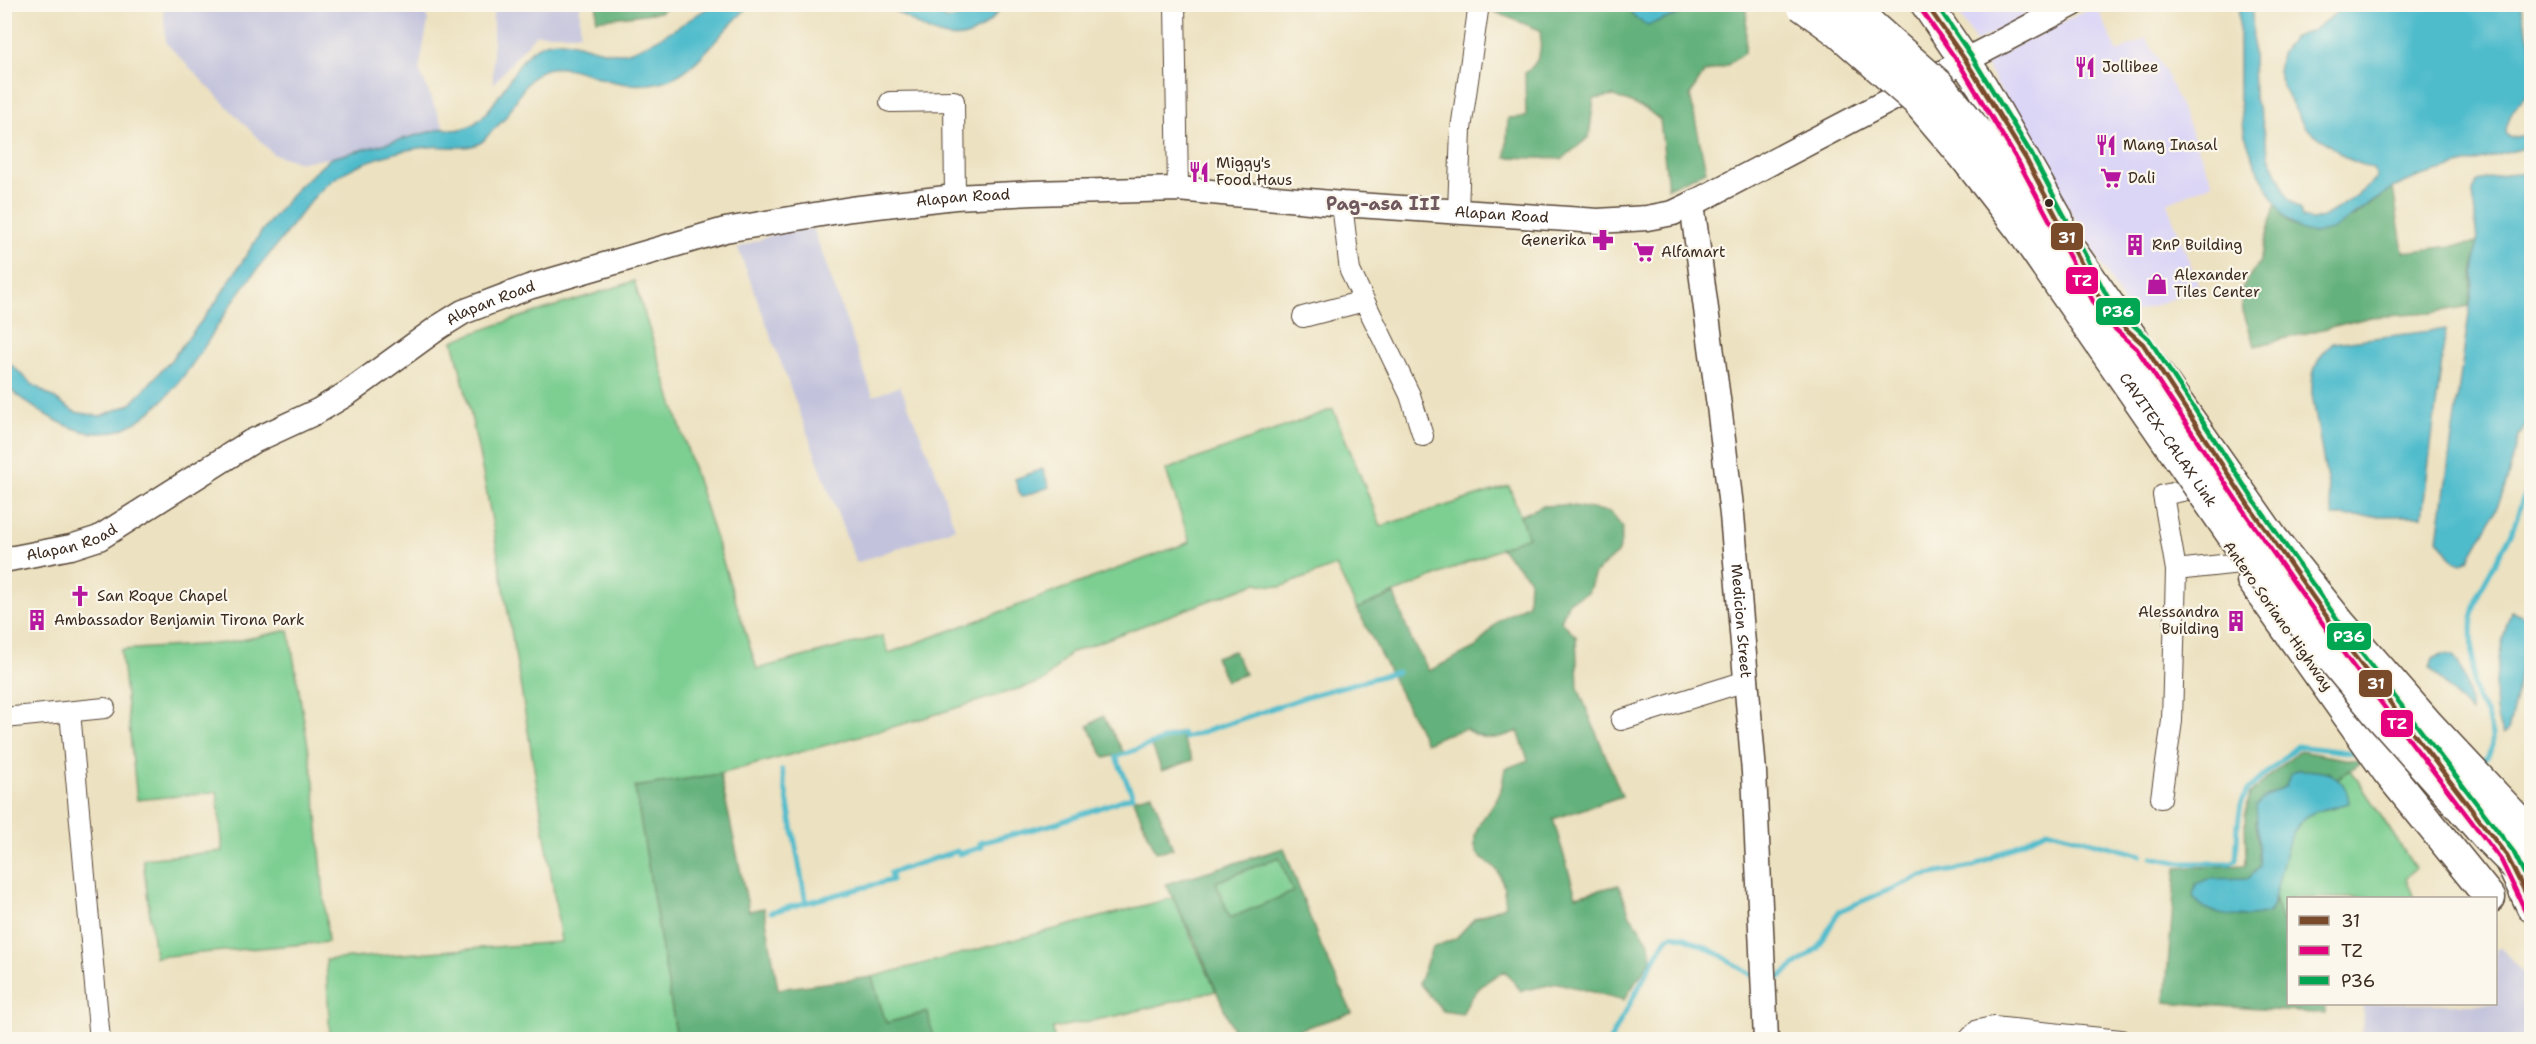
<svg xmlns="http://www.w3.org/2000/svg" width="2536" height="1044" viewBox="0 0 2536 1044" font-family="'Shantell Sans',sans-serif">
<rect width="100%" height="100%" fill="#fbf7ec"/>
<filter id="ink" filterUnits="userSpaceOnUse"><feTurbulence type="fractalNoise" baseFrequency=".0167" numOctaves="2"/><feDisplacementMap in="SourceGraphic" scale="12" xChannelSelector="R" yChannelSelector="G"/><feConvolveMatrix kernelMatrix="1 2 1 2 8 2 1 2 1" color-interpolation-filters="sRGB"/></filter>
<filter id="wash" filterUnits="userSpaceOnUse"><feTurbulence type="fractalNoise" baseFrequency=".008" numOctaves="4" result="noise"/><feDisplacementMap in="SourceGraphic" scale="24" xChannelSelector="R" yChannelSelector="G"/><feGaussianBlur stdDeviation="1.35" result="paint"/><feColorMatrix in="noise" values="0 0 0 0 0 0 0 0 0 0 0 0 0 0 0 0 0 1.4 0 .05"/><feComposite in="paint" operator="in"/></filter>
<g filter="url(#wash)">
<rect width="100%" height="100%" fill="#ece1c0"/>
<path fill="#dcd6f6" d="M 1953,5 L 2053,5 L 1976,42 Z
M 2096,5 L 2118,52 L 2146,38 L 2166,73 L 2213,183 L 2167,203 L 2200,289 L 2130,314 L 1984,62 Z"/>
<path fill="#c2c2dc" d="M 163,5 L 424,5 L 428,21 L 419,70 L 444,128 L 331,158 L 299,162 L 273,154 L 166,43 Z
M 493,5 L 580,5 L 580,34 L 536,34 L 493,84 Z
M 813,228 L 873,396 L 900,386 L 934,467 L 955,528 L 856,563 L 738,248 L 777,233 Z
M 2501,948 L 2531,982 L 2531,1039 L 2362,1039 L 2363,1004 L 2496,1004 L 2496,949 Z"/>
<path fill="#7bce91" stroke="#5b7c58" stroke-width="1.5" d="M 634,281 L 757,669 L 882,636 L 889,653 L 1190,542 L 1166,470 L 1333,409 L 1381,526 L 1509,486 L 1528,537 L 1357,609 L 1336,566 L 1280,587 L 1256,583 L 1070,653 L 1044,681 L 914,721 L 720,774 L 635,787 L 677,1039 L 330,1039 L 326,960 L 561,942 C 546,833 527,726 509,618 C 493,525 477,432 453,341 C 512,317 574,302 634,281 Z
M 289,630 L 314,782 L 328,942 L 155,957 L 143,859 L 223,851 L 217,792 L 137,800 L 121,650 L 227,643 Z
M 2351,770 L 2415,868 L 2406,878 L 2414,898 L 2288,898 L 2288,935 C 2283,924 2277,912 2275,900 C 2273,879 2290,825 2309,815 C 2317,810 2327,809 2336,807 L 2343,784 L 2336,779 Z
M 1279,857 L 1293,892 L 1230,918 L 1216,882 Z
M 1173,898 L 1216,991 L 1116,1016 L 1053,1028 L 1054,1039 L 933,1040 L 927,1012 L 886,1023 L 872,977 Z"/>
<path fill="#64b17b" stroke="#506e4c" stroke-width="1.5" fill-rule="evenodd" d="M 1491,4 L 1627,5 L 1635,18 L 1647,25 L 1680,14 L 1697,5 L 1747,5 L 1745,52 L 1726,66 L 1704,73 L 1690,95 L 1706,171 L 1668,188 L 1660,120 L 1646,109 L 1614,96 L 1594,99 L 1589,137 L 1562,159 L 1506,157 L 1508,118 L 1526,117 L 1525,73 C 1541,62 1542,48 1540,30 L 1490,10 Z
M 597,5 L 597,4 L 670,5 L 660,12 L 596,20 Z
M 2393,188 L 2403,252 L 2477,243 L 2469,306 L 2431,313 L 2371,317 L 2255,346 L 2243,311 L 2241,290 L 2259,263 L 2276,202 L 2282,214 L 2291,224 L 2353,217 Z
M 1567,505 L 1610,512 L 1623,528 L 1619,552 L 1595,573 L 1588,593 L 1569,601 L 1561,621 L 1576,636 L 1578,688 L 1622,796 L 1553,819 L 1576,896 L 1619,885 L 1630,915 L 1648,940 L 1652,958 L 1624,1000 L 1558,983 L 1521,991 L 1505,971 C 1482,982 1474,991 1462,1014 L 1443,1011 L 1419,983 L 1432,948 L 1456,938 L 1474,919 L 1506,905 C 1504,892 1504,879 1496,869 C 1490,861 1479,861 1476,850 C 1469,825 1493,811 1500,792 C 1503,785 1503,776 1505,769 L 1528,760 L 1518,731 C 1495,740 1487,742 1465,729 L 1444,735 L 1426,743 L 1357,609 L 1394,594 L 1411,639 L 1429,671 L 1476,647 L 1499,620 L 1528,604 L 1529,578 L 1500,548 L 1528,537 L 1520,516 L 1542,506 Z
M 1234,651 L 1245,674 L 1226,681 L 1215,657 Z
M 1103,716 L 1124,753 L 1105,758 L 1088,726 Z
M 1179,732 L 1193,760 L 1162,771 L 1151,743 Z
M 2298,751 L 2363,762 L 2336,779 L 2328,772 L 2286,786 L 2263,798 L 2256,820 L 2260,867 L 2249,878 L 2230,880 L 2193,896 C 2207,919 2244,912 2269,913 L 2275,901 L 2282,922 L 2288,935 L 2288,1004 L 2326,1004 L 2325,1014 L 2165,1002 L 2176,868 L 2246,865 L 2245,816 L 2250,794 Z
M 720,774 L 749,911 L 764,908 L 778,989 L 872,977 L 886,1023 L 928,1012 L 933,1039 L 677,1039 L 635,787 Z
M 1152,794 L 1173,849 L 1156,852 L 1133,799 Z
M 1284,848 L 1318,939 L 1352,1013 L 1268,1039 L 1237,1039 L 1196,943 L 1166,884 ZM 1279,857 L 1293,892 L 1230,918 L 1216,882 Z"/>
<path fill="#50bccc" stroke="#467375" stroke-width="1.5" d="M 713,4 L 751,5 C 703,45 690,97 615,82 C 595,78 572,65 550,68 C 526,72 517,103 504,119 C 500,124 494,129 490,133 C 487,136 483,142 480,143 C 465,151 443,145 428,147 C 401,149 359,162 337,177 C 314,192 296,220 280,241 C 263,262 245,284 230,306 C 203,348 158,431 102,433 C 71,435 27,405 5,385 L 5,359 L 32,384 L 75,412 L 100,416 L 131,404 L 171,360 L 214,305 L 262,231 L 299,186 L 331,158 L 444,128 C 491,142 507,64 537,47 C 565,30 591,54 620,53 C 641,53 694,17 713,4 Z
M 887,5 L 925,5 L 946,19 L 958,18 L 971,5 L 1003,5 C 965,61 930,34 887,5 Z
M 1627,5 L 1640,5 L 1654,11 L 1666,5 L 1697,5 L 1680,14 L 1647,25 L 1635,18 Z
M 2239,5 L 2252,5 L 2254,96 L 2262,119 L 2269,156 L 2289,199 L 2300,210 L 2302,218 C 2306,218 2309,220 2312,220 C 2326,219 2368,189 2377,177 L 2373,169 L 2346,158 L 2304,126 L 2283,87 L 2278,71 L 2281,54 L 2292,38 L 2313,30 L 2347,5 L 2520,5 L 2531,43 L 2531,88 C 2520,104 2507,112 2506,133 L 2511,138 L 2531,134 L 2531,146 L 2418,177 L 2393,188 L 2332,230 L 2314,234 L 2301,231 L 2282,214 L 2256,167 L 2245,135 L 2239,99 Z
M 2531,172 L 2531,417 L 2519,436 L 2504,491 L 2492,518 L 2469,559 L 2461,564 L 2454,561 L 2438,539 L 2474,277 L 2477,243 L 2473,191 L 2478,181 L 2506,174 Z
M 2446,329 L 2422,516 L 2333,516 L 2312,394 C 2311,372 2316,358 2333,343 Z
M 1043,469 L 1049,487 L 1021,497 L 1015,479 Z
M 2531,602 L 2531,634 L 2522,655 L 2516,697 L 2508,731 L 2503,734 C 2486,706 2501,641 2511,611 L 2525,616 Z
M 2442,654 L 2453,655 C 2465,670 2469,693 2471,713 L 2430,668 L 2433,659 Z
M 2297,770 C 2323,770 2346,772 2349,803 C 2336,807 2320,808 2309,815 C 2281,831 2282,888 2269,913 C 2245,919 2207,919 2193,896 L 2196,884 L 2208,879 L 2249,878 L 2260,867 L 2256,806 L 2263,798 L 2286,786 L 2290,775 Z"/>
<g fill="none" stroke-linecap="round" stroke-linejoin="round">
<path stroke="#50bccc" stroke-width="5" d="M 2479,764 L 2488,756 L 2492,747 L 2492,735 L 2487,715 L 2478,701 L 2473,683 L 2472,619 L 2479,592 L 2512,532 L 2532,471
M 782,770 L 806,903
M 2152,857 L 2181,863 L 2230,863 L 2236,860 L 2238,824 L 2241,804 L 2248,790 L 2297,746 L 2363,754
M 771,912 L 892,880 L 890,873 L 957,851 L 959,854 L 982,847 L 980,843 L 1054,824 L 1133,796 L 1116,757 L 1182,733 L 1185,738 L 1315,694 L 1397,672
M 1777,979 L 1818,948 L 1839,911 L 1922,876 L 1972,867 L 2047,830 L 2141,855
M 1610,1040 L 1651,965 L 1667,938 L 1673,935 L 1686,938 L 1719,954 L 1753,976"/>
</g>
</g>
<g filter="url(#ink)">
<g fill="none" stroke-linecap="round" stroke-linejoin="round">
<defs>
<path id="minor" d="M 1175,4 L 1178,189
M 890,102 L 954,101 L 955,197
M 1342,204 L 1350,271 L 1410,395 L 1423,436
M 1458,211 L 1461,129 L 1479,4
M 1303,317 L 1364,301
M 2176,570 L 2240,563
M 70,712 L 100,1040
M 4,718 L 105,708
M 1621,720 L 1746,681
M 2161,798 L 2172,721 L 2176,570 L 2163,495 L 2192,489
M 1968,1040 L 1978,1030 L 1993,1027 L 2121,1040"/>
<g id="tertiary">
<path id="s1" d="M 1692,204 L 1719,406 L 1732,515 L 1754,772 L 1766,1040"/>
<path id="s2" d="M 4,560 L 71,547 L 99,538 L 251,442 L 318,411 L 348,393 L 439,327 L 463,312 L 529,287 L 725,230 L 851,209 L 955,197 L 1033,193 L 1178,189 L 1342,204 L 1598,221 L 1647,218 L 1673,213 L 1692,204 L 2073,4"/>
</g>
<path id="primary" d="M 1926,4 L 1982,86 L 2058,219
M 2252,580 L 2387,771 L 2490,898
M 2508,857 L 2532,907"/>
</defs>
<use href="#minor" stroke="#564536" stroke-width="22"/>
<use href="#tertiary" stroke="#564536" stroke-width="27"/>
<use href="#primary" stroke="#564536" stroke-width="33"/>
<use href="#minor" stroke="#fff" stroke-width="20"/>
<use href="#tertiary" stroke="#fff" stroke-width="24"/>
<use href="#primary" stroke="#fff" stroke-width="30"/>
<defs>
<g id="motorway-bridge">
<path id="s3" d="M 1802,4 L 1838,30 L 1918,100 L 1964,154 L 2023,230 L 2249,557 L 2378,712 L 2488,836 L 2532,880"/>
<path d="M 1845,4 L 1938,86 L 2046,217 L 2272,540 L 2339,624 L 2428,726 L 2532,837"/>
</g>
</defs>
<use href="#motorway-bridge" stroke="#564536" stroke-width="36" stroke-linecap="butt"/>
<use href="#motorway-bridge" stroke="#fff" stroke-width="33"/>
<defs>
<path id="bus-1" d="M 1926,4 L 1966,61 L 2026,159 L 2107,312 L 2143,344 L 2249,506 L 2353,654 L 2507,856 L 2532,906"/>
<path id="bus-2" d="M 1920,8 L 1960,65 L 2019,163 L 2101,316 L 2137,349 L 2243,510 L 2347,658 L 2501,860 L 2525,910"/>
<path id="bus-3" d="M 1936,4 L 1972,57 L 2032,155 L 2113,307 L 2149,339 L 2255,502 L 2359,650 L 2513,851 L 2532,889"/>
</defs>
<use href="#bus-1" stroke="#fbf7ec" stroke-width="9"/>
<use href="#bus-2" stroke="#fbf7ec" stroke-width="9"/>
<use href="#bus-3" stroke="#fbf7ec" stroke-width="9"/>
<use href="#bus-1" stroke="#7a4b2a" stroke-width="4.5"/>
<use href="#bus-2" stroke="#e5007d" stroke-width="4.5"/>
<use href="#bus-3" stroke="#00a651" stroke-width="4.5"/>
</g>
</g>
<defs>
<symbol id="restaurant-bare" viewBox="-9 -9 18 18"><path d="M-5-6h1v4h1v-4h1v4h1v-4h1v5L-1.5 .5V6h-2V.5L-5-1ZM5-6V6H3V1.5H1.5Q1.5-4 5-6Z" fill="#b5179e" stroke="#fbf7ec" stroke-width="2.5" paint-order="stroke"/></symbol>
<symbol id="supermarket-bare" viewBox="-9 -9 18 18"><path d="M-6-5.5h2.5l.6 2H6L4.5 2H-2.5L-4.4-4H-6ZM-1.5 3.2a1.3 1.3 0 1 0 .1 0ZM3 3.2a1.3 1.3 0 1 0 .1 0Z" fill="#b5179e" stroke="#fbf7ec" stroke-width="2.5" paint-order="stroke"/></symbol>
<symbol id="pharmacy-bare" viewBox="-9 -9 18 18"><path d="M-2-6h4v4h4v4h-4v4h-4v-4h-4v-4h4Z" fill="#b5179e" stroke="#fbf7ec" stroke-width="2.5" paint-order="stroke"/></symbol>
<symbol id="building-bare" viewBox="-9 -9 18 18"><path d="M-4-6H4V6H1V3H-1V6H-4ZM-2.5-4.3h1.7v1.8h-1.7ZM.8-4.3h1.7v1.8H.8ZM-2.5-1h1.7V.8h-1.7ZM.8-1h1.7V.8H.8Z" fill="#b5179e" stroke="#fbf7ec" stroke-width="2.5" paint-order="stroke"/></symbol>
<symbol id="shop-bare" viewBox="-9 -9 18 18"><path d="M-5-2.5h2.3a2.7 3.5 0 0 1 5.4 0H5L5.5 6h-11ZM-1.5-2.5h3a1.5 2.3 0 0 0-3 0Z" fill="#b5179e" stroke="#fbf7ec" stroke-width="2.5" paint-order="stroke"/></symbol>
<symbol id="church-bare" viewBox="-9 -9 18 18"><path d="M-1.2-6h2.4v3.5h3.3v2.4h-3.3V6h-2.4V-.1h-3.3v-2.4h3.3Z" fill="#b5179e" stroke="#fbf7ec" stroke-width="2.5" paint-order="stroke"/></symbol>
</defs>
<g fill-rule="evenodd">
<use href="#restaurant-bare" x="2070" y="52" width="30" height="30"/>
<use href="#restaurant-bare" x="2091" y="130" width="30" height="30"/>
<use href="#restaurant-bare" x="1184" y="157" width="30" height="30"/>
<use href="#supermarket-bare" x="2096" y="163" width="30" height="30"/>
<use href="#pharmacy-bare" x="1588" y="225" width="30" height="30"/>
<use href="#building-bare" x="2120" y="230" width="30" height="30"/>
<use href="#supermarket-bare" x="1629" y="237" width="30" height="30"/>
<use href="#shop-bare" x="2142" y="269" width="30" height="30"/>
<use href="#church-bare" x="65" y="581" width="30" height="30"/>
<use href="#building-bare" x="22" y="605" width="30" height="30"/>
<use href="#building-bare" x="2221" y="606" width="30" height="30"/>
</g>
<circle fill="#3b2a1e" stroke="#fbf7ec" stroke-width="2" cx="2049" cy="203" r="5"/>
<g text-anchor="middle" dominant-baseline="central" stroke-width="4.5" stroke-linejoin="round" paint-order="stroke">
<g font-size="15" fill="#3b2a1e" stroke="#fbf7ec" text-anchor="start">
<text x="2102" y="67">Jollibee</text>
<text x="2123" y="145">Mang Inasal</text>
<text x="1216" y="163">Miggy's<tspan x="1216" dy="17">Food Haus</tspan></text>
<text x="2128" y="178">Dali</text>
<text x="1586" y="240" text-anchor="end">Generika</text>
<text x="2152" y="245">RnP Building</text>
<text x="1661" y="252">Alfamart</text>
<text x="2174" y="275">Alexander<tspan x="2174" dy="17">Tiles Center</tspan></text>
<text x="97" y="596">San Roque Chapel</text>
<text x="2219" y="612" text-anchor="end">Alessandra<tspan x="2219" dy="17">Building</tspan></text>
<text x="54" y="620">Ambassador Benjamin Tirona Park</text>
</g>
<g font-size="15" fill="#3b2a1e" stroke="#fbf7ec">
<text stroke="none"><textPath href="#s2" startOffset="1042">Alapan Road</textPath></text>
<text stroke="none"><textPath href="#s2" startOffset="1582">Alapan Road</textPath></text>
<text stroke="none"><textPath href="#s2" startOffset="556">Alapan Road</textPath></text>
<text stroke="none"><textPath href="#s3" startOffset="573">CAVITEX–CALAX Link</textPath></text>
<text stroke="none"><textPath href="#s2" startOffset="70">Alapan Road</textPath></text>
<text transform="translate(2278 616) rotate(55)">Antero Soriano Highway</text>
<text stroke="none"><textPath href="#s1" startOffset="420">Medicion Street</textPath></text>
</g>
<g font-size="18" font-weight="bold" fill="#70595e" stroke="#fbf7ec">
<text x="1383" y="204">Pag-asa III</text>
</g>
</g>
<g stroke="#fbf7ec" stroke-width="2">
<rect x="2050" y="222" width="34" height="29" rx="6" fill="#7a4b2a"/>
<rect x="2065" y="266" width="34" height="29" rx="6" fill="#e5007d"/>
<rect x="2095" y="297" width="46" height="29" rx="6" fill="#00a651"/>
<rect x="2326" y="622" width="46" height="29" rx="6" fill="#00a651"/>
<rect x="2358" y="669" width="35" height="29" rx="6" fill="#7a4b2a"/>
<rect x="2380" y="709" width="34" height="29" rx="6" fill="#e5007d"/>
</g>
<g font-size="16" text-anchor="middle" font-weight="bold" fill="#fff">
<text x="2067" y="243">31</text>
<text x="2082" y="286">TZ</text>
<text x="2118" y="317">P36</text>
<text x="2349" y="642">P36</text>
<text x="2376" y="689">31</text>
<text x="2397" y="729">TZ</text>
</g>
<rect width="2536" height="1044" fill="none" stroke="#fbf7ec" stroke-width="24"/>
<rect x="2287" y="897" width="210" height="108" fill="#fbf7ec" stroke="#aea59a" stroke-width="1.5"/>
<rect x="2299" y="916" width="30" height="9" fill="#7a4b2a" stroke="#aea59a" stroke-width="1.5"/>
<text x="2341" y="927" font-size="18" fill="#3b2a1e">31</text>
<rect x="2299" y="946" width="30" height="9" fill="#e5007d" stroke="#aea59a" stroke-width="1.5"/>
<text x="2341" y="957" font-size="18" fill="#3b2a1e">TZ</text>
<rect x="2299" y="976" width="30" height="9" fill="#00a651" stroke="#aea59a" stroke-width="1.5"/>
<text x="2341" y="987" font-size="18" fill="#3b2a1e">P36</text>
</svg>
